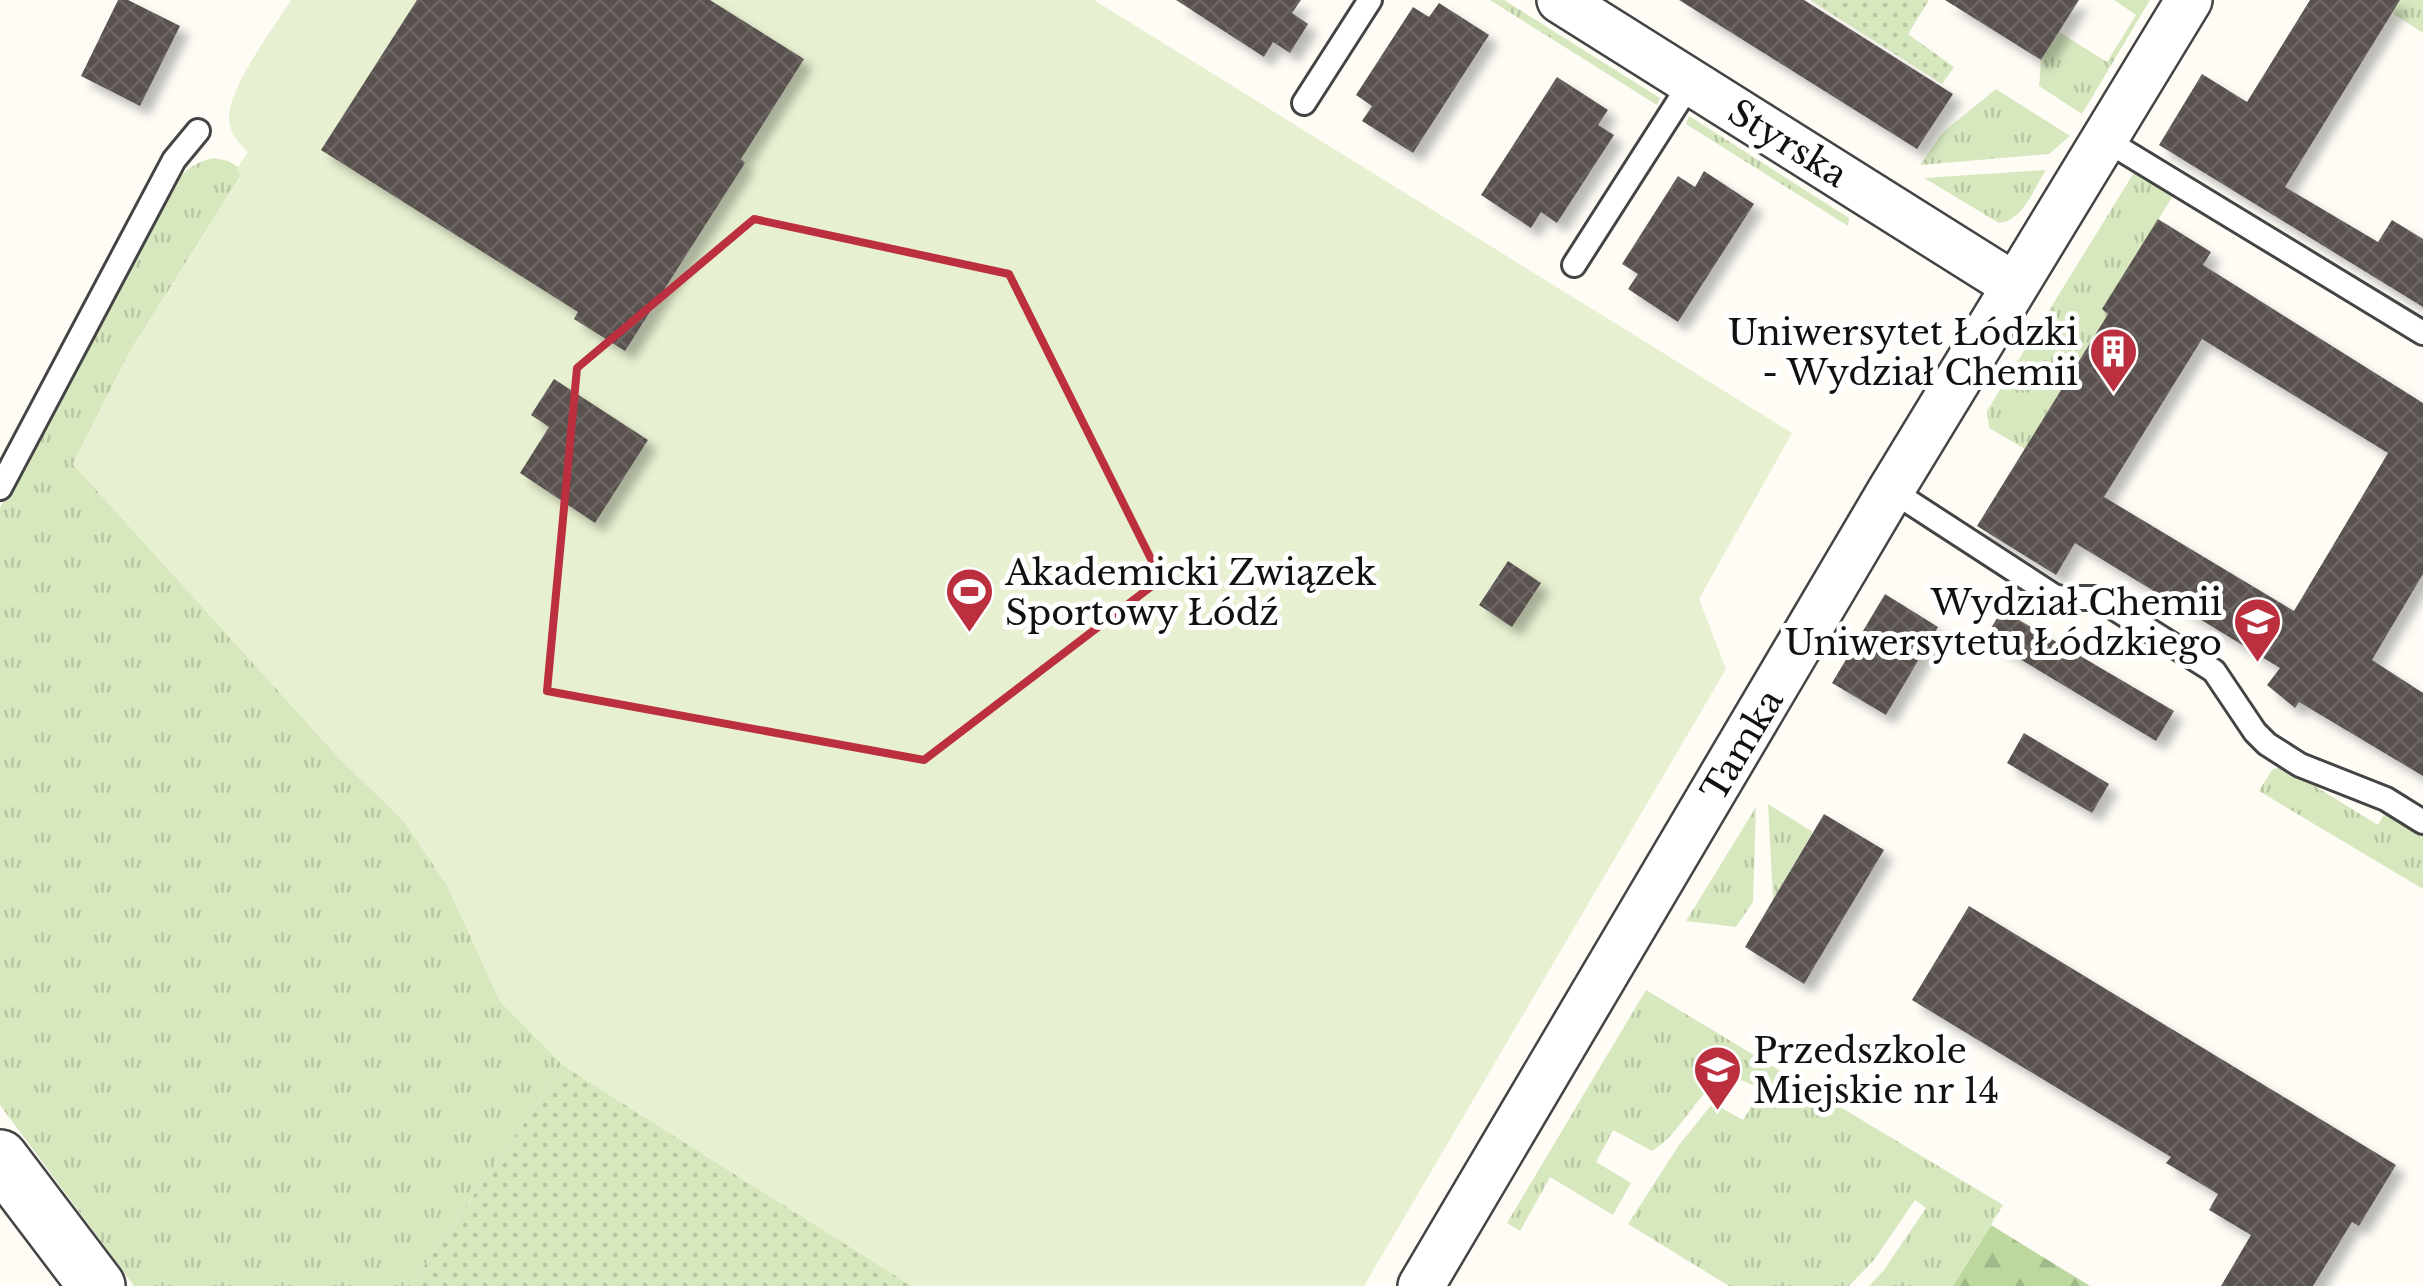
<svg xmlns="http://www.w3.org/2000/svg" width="2423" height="1286" viewBox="0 0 2423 1286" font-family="'Libre Baskerville',serif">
<defs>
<pattern id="grass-tufts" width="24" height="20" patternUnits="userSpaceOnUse" patternTransform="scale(2.5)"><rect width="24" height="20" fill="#d7e8bf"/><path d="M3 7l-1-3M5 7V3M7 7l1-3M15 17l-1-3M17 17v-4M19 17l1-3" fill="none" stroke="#b8c6a3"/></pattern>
<pattern id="forest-firs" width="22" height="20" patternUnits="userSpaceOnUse" patternTransform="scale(2.5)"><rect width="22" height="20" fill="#bdd89f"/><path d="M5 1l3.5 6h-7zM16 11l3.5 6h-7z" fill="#a1b888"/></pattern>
<pattern id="garden-dots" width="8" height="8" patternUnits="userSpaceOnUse" patternTransform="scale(2.5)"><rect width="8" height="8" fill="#d7e8bf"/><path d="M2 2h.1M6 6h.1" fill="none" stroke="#b8c6a3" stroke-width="1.8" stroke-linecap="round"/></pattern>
<pattern id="building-cross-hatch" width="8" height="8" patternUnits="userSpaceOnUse" patternTransform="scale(2.5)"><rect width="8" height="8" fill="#59514e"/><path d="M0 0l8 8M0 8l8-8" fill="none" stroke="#6c6663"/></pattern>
<filter id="shadow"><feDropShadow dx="9" dy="9" stdDeviation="5" flood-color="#0004"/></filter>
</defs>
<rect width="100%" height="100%" fill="#fefcf5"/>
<path fill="url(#grass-tufts)" d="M 1490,0 L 1504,0 L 1660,98 L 1657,105 Z
M 2114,0 L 2150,0 L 2082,114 L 2039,86 L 2041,60 L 2059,32 L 2107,62 L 2136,15 Z
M 2399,0 L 2423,0 L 2423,33 L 2392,13 Z
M 1996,89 L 2070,136 L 2049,154 L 1920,165 L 1942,133 Z
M 1689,116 L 1849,218 L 1848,226 L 1686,124 Z
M 214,158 L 228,161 L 238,167 L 237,170 L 242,174 L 130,351 L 73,464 L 340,759 L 404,821 L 447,885 L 500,1001 L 564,1066 L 410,1286 L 134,1286 L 0,1105 L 0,508 L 167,192 C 181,173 192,163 214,158 Z
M 2046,170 C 2034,188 2023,221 1999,223 L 1924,178 Z
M 2135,171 L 2174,194 L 2103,309 L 2108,314 L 2025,449 L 1989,428 L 1987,411 Z
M 2282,766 L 2378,825 L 2384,814 L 2423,836 L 2423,889 L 2259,791 L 2272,770 Z
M 1768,804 L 1813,832 L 1773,900 Z
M 1756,807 L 1753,902 L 1736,927 L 1686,921 Z
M 1646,990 L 2003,1205 L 1953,1286 L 1869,1286 L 1884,1270 L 1926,1208 L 1915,1200 L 1874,1260 L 1849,1286 L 1729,1286 L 1628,1224 L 1679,1145 L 1713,1103 L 1743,1120 L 1761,1090 C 1714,1058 1698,1107 1671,1135 C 1666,1141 1659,1146 1652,1151 L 1613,1130 L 1596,1162 L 1631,1183 L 1613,1215 L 1550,1177 L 1520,1231 L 1507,1223 Z"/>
<path fill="url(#forest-firs)" d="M 1991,1225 L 2090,1286 L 1953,1286 Z"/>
<path fill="url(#garden-dots)" d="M 1810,0 L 1929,0 L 1908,34 L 1954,67 L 1942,84 Z
M 564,1066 L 912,1286 L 410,1286 Z"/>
<path fill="#e7f0d1" d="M 291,0 L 1094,0 L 1792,433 L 1699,599 L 1726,669 L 1364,1286 L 912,1286 L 564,1066 L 500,1001 L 447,885 L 404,821 L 340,759 L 73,464 L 130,351 L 242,175 L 236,170 L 248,152 C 238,143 229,132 229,118 C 229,86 273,29 291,0 Z"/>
<path fill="url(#building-cross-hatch)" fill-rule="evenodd" filter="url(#shadow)" d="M 118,0 L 128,0 L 180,26 L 140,106 L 81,76 Z
M 417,0 L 710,0 L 804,59 L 741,159 L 745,163 L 625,351 L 574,319 L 578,312 L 321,150 Z
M 1176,0 L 1301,0 L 1292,13 L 1308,24 L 1290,53 L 1273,42 L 1264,57 Z
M 1679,0 L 1804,0 L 1953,94 L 1917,149 Z
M 1945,0 L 2079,0 L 2041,60 Z
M 2310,0 L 2400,0 L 2285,187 L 2378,242 L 2392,220 L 2423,239 L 2423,307 L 2159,145 L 2202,74 L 2247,102 Z
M 1439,3 L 1489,35 L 1413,153 L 1362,121 L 1372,106 L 1356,95 L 1413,7 L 1429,17 Z
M 1557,77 L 1608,110 L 1598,125 L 1614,135 L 1557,223 L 1541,212 L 1531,228 L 1481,195 Z
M 1704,171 L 1754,204 L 1678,322 L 1628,289 L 1638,274 L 1622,264 L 1678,176 L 1695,187 Z
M 2158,219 L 2211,252 L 2203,265 L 2423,403 L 2423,574 L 2372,660 L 2423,693 L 2423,776 L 2299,702 L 2295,708 L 2267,685 L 2280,668 L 2075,543 L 2056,575 L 1977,526 L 2108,314 L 2102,309 ZM 2202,339 L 2388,453 L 2294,611 L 2104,497 Z
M 554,379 L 648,440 L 595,523 L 520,473 L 549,427 L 531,415 Z
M 1508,561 L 1541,583 L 1512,627 L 1479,605 Z
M 1885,594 L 1938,627 L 1886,715 L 1832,683 Z
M 2002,610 L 2174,711 L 2156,741 L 1985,638 Z
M 2024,733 L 2109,784 L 2092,813 L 2007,763 Z
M 1824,814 L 1884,850 L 1804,984 L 1745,947 Z
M 1969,906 L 2396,1165 L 2359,1226 L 2352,1222 L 2313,1286 L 2221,1286 L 2251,1235 L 2209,1210 L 2218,1194 L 2166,1163 L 2171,1157 L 1912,1000 Z"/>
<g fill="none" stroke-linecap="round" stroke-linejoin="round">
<defs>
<path id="service" d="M 1304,103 L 1370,0
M 2104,139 L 2423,333
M 1574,265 L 1691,82
M 0,488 L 174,160 L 198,131
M 1891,490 L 2054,596 L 2062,598 L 2098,598 L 2214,671 L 2255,732 L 2267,744 L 2300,765 L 2386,799 L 2423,822"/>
<path id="minor" d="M 1560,0 L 2015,286
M 1421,1286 L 1891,490 L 2189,0"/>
<path id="tertiary" d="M 0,1158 L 97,1286"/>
</defs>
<use href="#service" stroke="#444" stroke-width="28"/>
<use href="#minor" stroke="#444" stroke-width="50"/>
<use href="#tertiary" stroke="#444" stroke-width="60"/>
<use href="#service" stroke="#fff" stroke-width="22"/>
<use href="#minor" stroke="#fff" stroke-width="45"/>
<use href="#tertiary" stroke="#fff" stroke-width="55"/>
</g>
<path fill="none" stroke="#bb2f3f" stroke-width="8" stroke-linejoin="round" d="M 754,219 L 1009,274 L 1161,579 L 924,760 L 547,691 L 577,368 Z"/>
<defs>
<symbol id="building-pin" viewBox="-11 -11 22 30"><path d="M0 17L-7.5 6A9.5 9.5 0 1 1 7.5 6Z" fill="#bb2f3f" stroke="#fff"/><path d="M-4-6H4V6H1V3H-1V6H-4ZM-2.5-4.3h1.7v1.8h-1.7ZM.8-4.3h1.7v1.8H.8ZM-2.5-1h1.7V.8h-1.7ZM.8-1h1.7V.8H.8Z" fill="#fff"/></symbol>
<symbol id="stadium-pin" viewBox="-11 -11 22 30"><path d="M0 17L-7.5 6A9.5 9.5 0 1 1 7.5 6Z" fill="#bb2f3f" stroke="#fff"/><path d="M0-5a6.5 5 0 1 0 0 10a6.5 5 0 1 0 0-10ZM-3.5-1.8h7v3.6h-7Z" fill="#fff"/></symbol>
<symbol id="university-pin" viewBox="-11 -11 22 30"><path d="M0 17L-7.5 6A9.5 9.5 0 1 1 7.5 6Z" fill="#bb2f3f" stroke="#fff"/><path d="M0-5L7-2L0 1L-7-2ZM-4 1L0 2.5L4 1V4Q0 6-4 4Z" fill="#fff"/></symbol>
<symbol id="school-pin" viewBox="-11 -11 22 30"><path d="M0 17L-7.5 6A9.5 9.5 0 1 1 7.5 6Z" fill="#bb2f3f" stroke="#fff"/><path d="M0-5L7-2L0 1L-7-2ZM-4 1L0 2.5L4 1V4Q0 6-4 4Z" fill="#fff"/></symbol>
</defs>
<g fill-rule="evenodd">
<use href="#building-pin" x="2086" y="324" width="55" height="75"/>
<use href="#stadium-pin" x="942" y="564" width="55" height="75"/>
<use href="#university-pin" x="2230" y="594" width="55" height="75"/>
<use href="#school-pin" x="1690" y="1042" width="55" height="75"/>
</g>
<g text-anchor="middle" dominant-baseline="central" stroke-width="10" stroke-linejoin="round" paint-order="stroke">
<g font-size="35" fill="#111" stroke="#fff">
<text transform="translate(1788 143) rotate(32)">Styrska</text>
<text transform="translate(1742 745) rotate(-59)">Tamka</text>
</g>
<g font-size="35" fill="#111" stroke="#fff" text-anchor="end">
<text x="2078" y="332">Uniwersytet Łódzki<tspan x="2078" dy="40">- Wydział Chemii</tspan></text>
<text x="1005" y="572" text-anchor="start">Akademicki Związek<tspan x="1005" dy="40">Sportowy Łódź</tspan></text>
<text x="2222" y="602">Wydział Chemii<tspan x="2222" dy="40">Uniwersytetu Łódzkiego</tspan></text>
<text x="1753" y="1050" text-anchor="start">Przedszkole<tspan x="1753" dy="40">Miejskie nr 14</tspan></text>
</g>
</g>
</svg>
